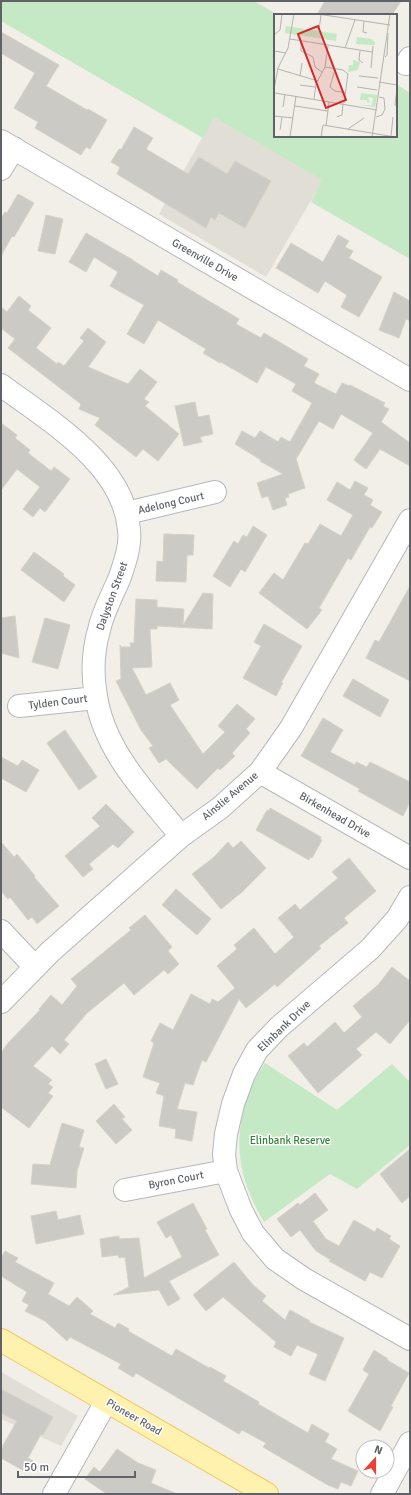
<svg xmlns="http://www.w3.org/2000/svg" width="411" height="1495" viewBox="0 0 411 1495" font-family="Signika,sans-serif">
<rect width="100%" height="100%" fill="#f1efe8"/>
<path fill="#e1ded6" d="M 214,117 L 323,180 L 266,277 L 159,214 Z
M 1,1372 L 78,1416 L 61,1446 L 1,1419 Z"/>
<path fill="#c5e8c5" d="M 1,1 L 254,1 L 278,15 L 275,15 L 275,136 L 396,136 L 396,84 L 410,93 L 410,259 L 311,202 L 322,180 L 214,117 L 203,138 L 1,21 Z
M 265,1063 L 337,1110 L 392,1064 L 410,1082 L 410,1145 L 357,1189 L 330,1174 L 264,1222 C 242,1185 233,1150 244,1107 C 249,1091 255,1077 265,1063 Z"/>
<path fill="#cccac5" stroke="#d6d1c6" d="M 325,1 L 401,1 L 392,15 L 317,15 Z
M 1,32 L 59,65 L 46,86 L 87,110 L 88,109 L 107,120 L 90,149 L 86,147 L 81,155 L 35,128 L 38,122 L 14,108 L 35,73 L 1,53 Z
M 134,127 L 153,138 L 146,149 L 188,174 L 199,157 L 227,174 L 235,161 L 271,181 L 245,228 L 219,213 L 215,220 L 211,217 L 206,228 L 117,174 L 120,167 L 111,162 L 119,149 L 121,150 Z
M 18,194 L 34,203 L 14,237 L 12,236 L 1,256 L 1,218 L 5,212 L 7,213 Z
M 46,215 L 63,219 L 55,254 L 38,251 Z
M 86,233 L 133,260 L 132,260 L 158,276 L 161,270 L 178,280 L 177,282 L 239,319 L 236,324 L 261,338 L 264,333 L 308,359 L 304,366 L 319,374 L 314,383 L 336,394 L 342,383 L 349,386 L 350,385 L 385,403 L 383,406 L 389,409 L 381,422 L 410,443 L 410,466 L 380,449 L 366,469 L 354,460 L 373,433 L 341,414 L 333,429 L 319,421 L 296,459 L 305,488 L 288,494 L 289,497 L 285,498 L 287,505 L 273,510 L 268,496 L 262,498 L 257,483 L 283,474 L 260,461 L 261,460 L 235,444 L 242,431 L 255,438 L 260,431 L 278,442 L 281,437 L 290,442 L 312,403 L 292,391 L 296,384 L 266,367 L 257,383 L 221,362 L 220,363 L 203,353 L 206,349 L 158,320 L 144,344 L 127,334 L 144,305 L 110,286 L 118,272 L 94,257 L 86,272 L 69,262 Z
M 338,235 L 349,241 L 345,247 L 353,251 L 349,258 L 382,277 L 359,317 L 341,307 L 347,295 L 325,281 L 318,293 L 276,268 L 291,243 L 323,262 Z
M 394,292 L 410,301 L 410,321 L 406,319 L 399,338 L 379,330 Z
M 19,296 L 31,306 L 28,310 L 51,328 L 36,348 L 57,364 L 58,362 L 64,366 L 84,341 L 80,338 L 88,328 L 106,342 L 88,367 L 128,384 L 140,369 L 157,382 L 144,399 L 149,402 L 145,406 L 179,434 L 158,461 L 143,449 L 136,457 L 95,425 L 100,418 L 79,409 L 81,404 L 8,348 L 15,339 L 1,328 L 1,307 L 7,312 Z
M 195,402 L 198,417 L 209,415 L 213,434 L 200,437 L 202,442 L 184,446 L 175,406 Z
M 1,423 L 17,435 L 15,438 L 30,450 L 28,453 L 51,471 L 54,467 L 70,479 L 45,512 L 40,508 L 33,517 L 23,509 L 40,487 L 17,469 L 1,490 Z
M 355,481 L 368,488 L 364,495 L 373,500 L 370,505 L 382,512 L 372,528 L 370,527 L 351,560 L 348,558 L 319,608 L 322,610 L 307,629 L 259,593 L 274,573 L 283,580 L 305,543 L 308,544 L 320,524 L 341,536 L 353,515 L 327,500 L 337,482 L 350,490 Z
M 253,526 L 267,535 L 245,572 L 241,569 L 230,587 L 213,576 L 234,541 L 238,544 L 243,535 L 247,537 Z
M 164,534 L 194,535 L 193,555 L 187,555 L 186,582 L 156,581 L 157,561 L 163,562 Z
M 34,552 L 64,574 L 63,576 L 75,585 L 64,602 L 21,570 Z
M 410,586 L 410,681 L 366,658 L 375,640 L 379,642 Z
M 203,593 L 213,594 L 212,629 L 157,626 L 157,629 L 150,629 L 152,667 L 132,668 L 146,695 L 170,683 L 179,700 L 170,705 L 203,754 L 225,732 L 218,726 L 237,704 L 255,719 L 246,729 L 250,733 L 232,753 L 235,756 L 220,770 L 218,768 L 197,789 L 166,759 L 159,763 L 149,748 L 153,746 L 141,730 L 116,681 L 121,679 L 120,645 L 121,647 L 131,647 L 130,643 L 134,643 L 136,599 L 157,600 L 157,607 L 184,609 L 183,625 Z
M 15,616 L 19,658 L 1,653 L 1,618 Z
M 45,618 L 70,625 L 58,669 L 32,662 Z
M 264,624 L 302,646 L 281,683 L 283,683 L 276,696 L 243,678 L 261,646 L 254,642 Z
M 353,679 L 389,700 L 380,717 L 343,696 Z
M 323,718 L 343,730 L 330,752 L 355,765 L 356,762 L 367,767 L 370,762 L 410,782 L 410,802 L 403,816 L 358,791 L 360,789 L 301,756 Z
M 65,730 L 97,777 L 79,790 L 47,743 Z
M 1,757 L 18,766 L 22,760 L 39,770 L 26,792 L 1,778 Z
M 106,804 L 134,832 L 118,848 L 113,844 L 89,864 L 93,869 L 83,877 L 65,856 L 100,826 L 92,818 Z
M 270,808 L 321,837 L 320,839 L 322,840 L 312,858 L 310,857 L 309,860 L 256,830 L 267,810 L 269,811 Z
M 241,841 L 266,868 L 242,892 L 221,909 L 192,874 L 213,858 L 228,842 L 233,848 Z
M 1,842 L 14,857 L 17,854 L 35,876 L 34,877 L 59,906 L 37,924 L 32,917 L 28,920 L 10,897 L 8,899 L 1,891 Z
M 349,858 L 376,891 L 344,918 L 348,923 L 319,946 L 321,948 L 277,987 L 275,984 L 246,1008 L 239,999 L 206,1062 L 202,1060 L 193,1085 L 185,1083 L 177,1109 L 197,1112 L 192,1141 L 175,1138 L 176,1129 L 159,1126 L 164,1096 L 156,1093 L 160,1083 L 143,1077 L 154,1043 L 151,1041 L 160,1023 L 173,1030 L 191,994 L 210,1004 L 212,999 L 218,1002 L 235,988 L 217,966 L 237,949 L 234,945 L 254,928 L 275,954 L 294,937 L 278,918 L 295,904 L 300,910 L 338,878 L 332,872 Z
M 176,889 L 211,919 L 197,935 L 162,905 Z
M 145,915 L 172,947 L 168,951 L 179,964 L 168,974 L 164,970 L 134,995 L 124,983 L 87,1013 L 64,1040 L 69,1044 L 60,1054 L 52,1046 L 33,1066 L 52,1080 L 48,1084 L 53,1087 L 48,1093 L 53,1096 L 29,1128 L 1,1107 L 1,1053 L 8,1043 L 40,1010 L 39,1009 L 51,995 L 62,1005 L 77,986 L 71,979 L 131,930 L 129,928 Z
M 392,967 L 410,981 L 410,1020 L 390,1044 L 376,1032 L 356,1049 L 362,1055 L 318,1093 L 288,1056 L 304,1043 L 307,1047 L 335,1022 L 344,1033 L 362,1017 L 353,1006 L 378,985 Z
M 106,1059 L 118,1084 L 106,1089 L 95,1064 Z
M 114,1104 L 125,1117 L 122,1119 L 132,1130 L 116,1144 L 96,1121 Z
M 62,1123 L 84,1130 L 79,1147 L 84,1148 L 77,1171 L 76,1188 L 31,1184 L 33,1164 L 50,1165 Z
M 410,1149 L 410,1196 L 402,1203 L 380,1174 Z
M 315,1193 L 328,1210 L 313,1221 L 326,1239 L 339,1246 L 354,1220 L 375,1232 L 377,1228 L 391,1236 L 389,1239 L 400,1246 L 382,1278 L 370,1272 L 365,1281 L 329,1261 L 331,1260 L 316,1251 L 300,1230 L 291,1237 L 277,1219 L 298,1203 L 300,1205 Z
M 193,1203 L 207,1229 L 205,1230 L 219,1255 L 169,1281 L 180,1299 L 168,1306 L 159,1290 L 113,1295 L 129,1287 L 125,1257 L 119,1258 L 118,1255 L 102,1257 L 100,1239 L 119,1236 L 119,1239 L 139,1238 L 144,1278 L 182,1257 L 171,1235 L 166,1238 L 157,1222 Z
M 56,1211 L 58,1220 L 80,1215 L 84,1234 L 36,1244 L 31,1216 Z
M 5,1251 L 18,1258 L 15,1262 L 54,1283 L 48,1294 L 69,1306 L 77,1297 L 93,1311 L 90,1314 L 115,1328 L 118,1323 L 129,1329 L 128,1331 L 172,1356 L 176,1349 L 209,1368 L 210,1367 L 226,1376 L 223,1381 L 259,1402 L 258,1404 L 308,1433 L 312,1424 L 329,1434 L 325,1442 L 337,1449 L 331,1459 L 358,1471 L 351,1486 L 341,1482 L 338,1489 L 326,1484 L 263,1447 L 266,1443 L 242,1430 L 239,1434 L 136,1373 L 133,1377 L 118,1368 L 121,1364 L 70,1337 L 67,1341 L 45,1321 L 25,1311 L 29,1305 L 22,1301 L 27,1292 L 1,1276 L 1,1258 Z
M 234,1262 L 253,1285 L 266,1296 L 262,1301 L 285,1320 L 290,1310 L 310,1321 L 309,1322 L 344,1338 L 325,1381 L 309,1374 L 318,1354 L 297,1345 L 291,1356 L 274,1347 L 276,1342 L 223,1297 L 206,1311 L 193,1295 Z
M 374,1350 L 388,1359 L 387,1360 L 409,1373 L 391,1406 L 393,1407 L 380,1431 L 348,1411 L 369,1374 L 363,1370 Z
M 1,1389 L 53,1417 L 43,1435 L 41,1434 L 28,1458 L 33,1461 L 26,1472 L 1,1458 L 1,1449 L 17,1421 L 1,1413 Z
M 117,1449 L 138,1463 L 156,1470 L 151,1483 L 177,1494 L 107,1494 L 85,1479 L 94,1467 L 100,1472 Z"/>
<g fill="none" stroke-linecap="round" stroke-linejoin="round">
<defs>
<path id="minor" d="M 406,64 L 410,58
M 1,141 L 410,380
M 1,169 L 14,148
M 1,385 C 49,421 124,464 129,530 C 131,545 125,562 120,577 C 113,594 103,611 99,630 C 93,651 92,674 96,696 C 104,751 147,794 181,836
M 127,513 L 215,492
M 19,706 L 96,698
M 260,772 L 410,858
M 410,897 L 397,919 L 370,949 L 279,1027 L 257,1050 L 244,1074 L 233,1104 L 226,1134 L 224,1154 L 226,1171 L 241,1210 L 253,1233 L 275,1259 L 304,1279 L 410,1339
M 1,931 L 35,967
M 1,1002 L 50,952 L 181,836 L 220,808 L 260,772 L 291,728 L 410,520
M 125,1190 L 226,1171
M 54,1494 L 106,1402
M 382,1494 L 410,1443"/>
<path id="major" d="M 1,1340 L 267,1494"/>
</defs>
<use href="#minor" stroke="#b5b8bc" stroke-width="24"/>
<use href="#major" stroke="#f2c960" stroke-width="24"/>
<use href="#minor" stroke="#fff" stroke-width="22"/>
<use href="#major" stroke="#fff2af" stroke-width="22"/>
</g>
<g text-anchor="middle" dominant-baseline="central" stroke-width="3" stroke-linejoin="round" paint-order="stroke">
<g font-size="11" fill="#5f6368" stroke="#fff">
<text transform="translate(205 260) rotate(30)">Greenville Drive</text>
<text transform="translate(171 503) rotate(-13)">Adelong Court</text>
<text transform="translate(112 596) rotate(-70)">Dalyston Street</text>
<text transform="translate(58 702) rotate(-7)">Tylden Court</text>
<text transform="translate(230 796) rotate(-40)">Ainslie Avenue</text>
<text transform="translate(335 815) rotate(30)">Birkenhead Drive</text>
<text transform="translate(284 1026) rotate(-44)">Elinbank Drive</text>
<text transform="translate(176 1180) rotate(-11)">Byron Court</text>
<text transform="translate(134 1417) rotate(30)">Pioneer Road</text>
</g>
<g font-size="11" fill="#348238" stroke="#fff">
<text x="290" y="1140">Elinbank Reserve</text>
</g>
</g>
<g transform="translate(274 14)">
<rect width="123" height="123" fill="#f1efe8"/>
<path d="M 12,12 L 63,20 L 62,27 L 11,19 ZM 83,23 L 97,25 L 101,28 L 101,31 L 82,30 ZM 79,46 L 86,48 L 84,56 L 74,58 L 75,51 L 79,51 ZM 87,79 L 103,81 L 101,93 L 85,91 L 98,91 L 99,84 L 94,83 L 96,89 L 93,88 L 93,86 L 86,86 Z" fill="#c5e8c5"/>
<path fill="none" stroke="#b3b3b1" stroke-width="1" d="M 44,0 L 116,11M 90,7 L 89,18 L 93,19M 45,16 L 47,1M 0,21 L 6,16 L 8,0M 16,25 L 98,38M 27,27 L 27,37 L 39,43 L 41,53 L 48,58M 71,34 L 81,6M 0,37 L 12,39M 86,37 L 85,46 L 89,49M 111,43 L 113,41 L 114,19M 51,53 L 69,56 L 74,60 L 70,89M 97,54 L 99,32M 4,55 L 44,67M 61,55 L 56,73 L 61,77 L 72,79M 26,62 L 28,49M 85,62 L 104,64M 105,68 L 123,71M 26,71 L 41,73M 83,73 L 103,76M 123,74 L 121,91 L 123,92M 0,75 L 4,54 L 14,34 L 20,0M 1,79 L 103,96M 40,85 L 42,70 L 51,53 L 54,32M 21,92 L 54,97M 9,93 L 11,80M 0,102 L 19,104M 63,103 L 68,101 L 69,89M 102,103 L 108,101 L 111,95 L 110,84 L 105,83M 52,112 L 55,88M 74,115 L 90,104M 6,116 L 8,103M 117,122 L 119,103M 16,123 L 22,82M 47,123 L 49,111 L 121,123M 98,123 L 116,0"/>
<path fill="#d62828" fill-opacity="0.15" stroke="#d62828" stroke-width="2" d="M 44,12 L 72,86 L 52,94 L 24,20 Z"/>
<rect width="123" height="123" fill="none" stroke="#5f6368" stroke-width="2"/>
</g>
<rect width="411" height="1495" fill="none" stroke="#5f6368" stroke-width="4"/>
<g transform="translate(375 1459) rotate(21)"><circle r="19" fill="#ffffff" stroke="#bfc1c3"/>
<path d="M0-3L7 15L0 10L-7 15Z" fill="#ea4335"/>
<text y="-6" font-size="11" font-weight="bold" text-anchor="middle" fill="#5f6368">N</text>
</g>
<path d="M18 1471v6h117v-6" fill="none" stroke="#5f6368" stroke-width="2"/>
<text x="24" y="1471" font-size="12" fill="#5f6368" stroke="#ffffff" stroke-width="3" paint-order="stroke">50 m</text>
</svg>
